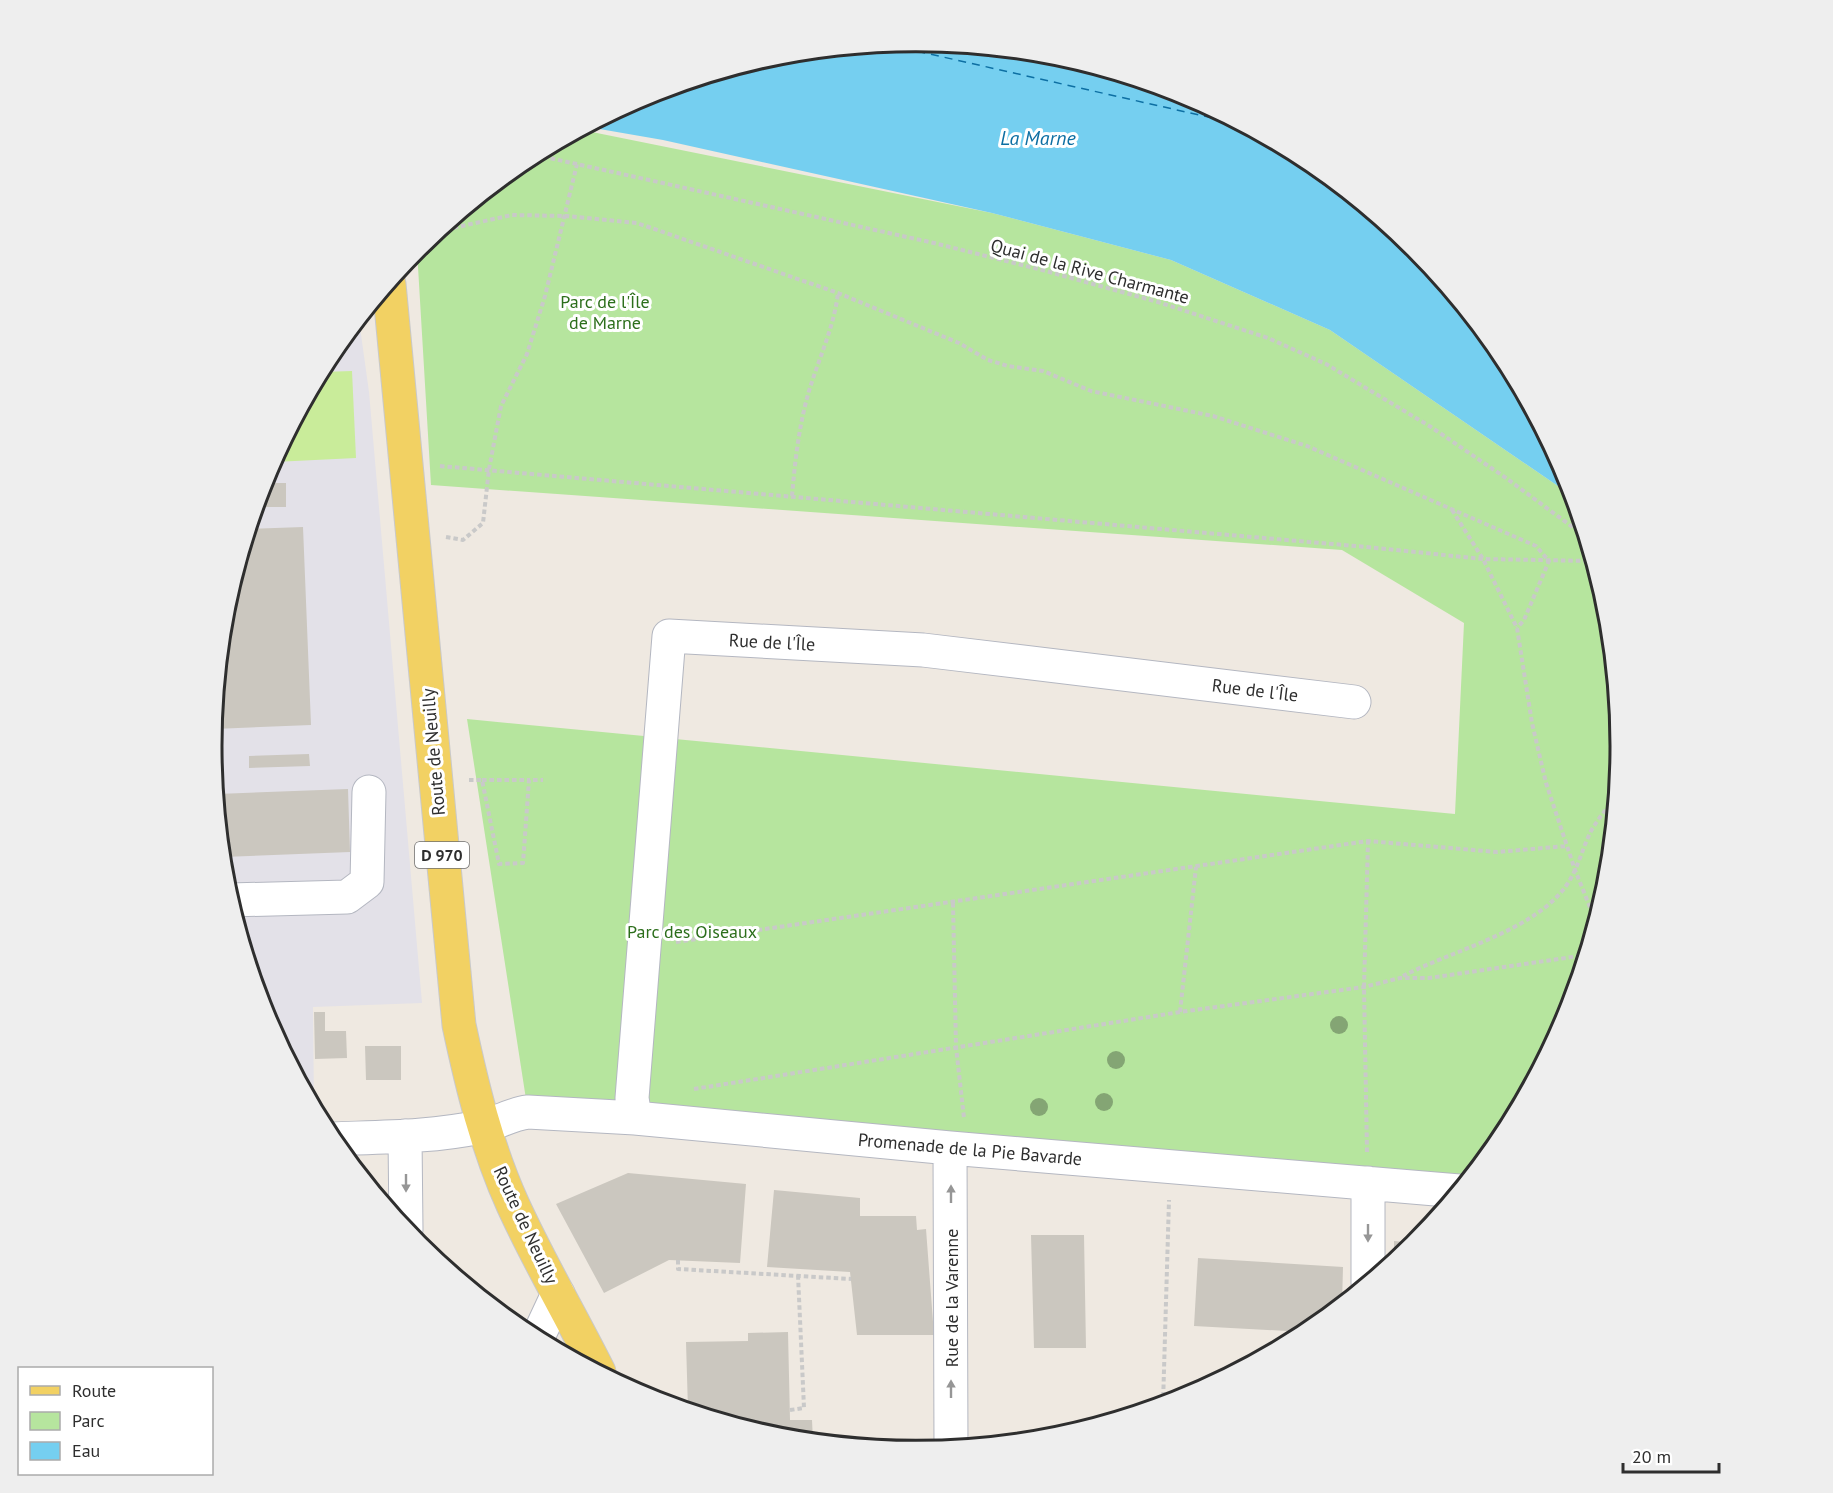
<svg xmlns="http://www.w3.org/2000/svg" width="1833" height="1493" viewBox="0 0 1833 1493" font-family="'PT Sans',sans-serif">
<rect width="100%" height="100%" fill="#efe9e1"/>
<path fill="#e3e1e8" d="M 359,320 L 369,392 L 422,1003 L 313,1007 L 314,1108 L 266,1016 L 225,884 L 212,746 L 226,609 L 266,477 L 331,355 Z"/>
<path fill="#b6e59e" d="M 582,130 L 992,213 L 1171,260 L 1330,330 L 1574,497 L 1608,609 L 1621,747 L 1607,884 L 1567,1016 L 1502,1138 L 1457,1193 L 528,1112 L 467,719 L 1455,814 L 1464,623 L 1342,550 L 431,485 L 417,250 L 525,161 Z"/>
<path fill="#c9ec9a" d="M 352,371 L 356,458 L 274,462 L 322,372 Z"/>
<path fill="#75cff0" d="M 917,42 L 1054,56 L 1186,96 L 1308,161 L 1415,249 L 1502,355 L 1567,477 L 1574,497 L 1330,330 L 1171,260 L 992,213 L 663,140 L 588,127 L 647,96 L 779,55 Z"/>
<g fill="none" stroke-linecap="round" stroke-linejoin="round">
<path stroke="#0d6fa3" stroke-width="1.5" stroke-dasharray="8 6" stroke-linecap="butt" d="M 890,45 L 1239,124"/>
</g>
<path fill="#cbc7bf" d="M 264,483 L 286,483 L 286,507 L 256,507 Z
M 303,527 L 311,725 L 214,729 L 226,609 L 250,529 Z
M 309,754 L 310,766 L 249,768 L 249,756 Z
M 348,789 L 350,852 L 223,857 L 217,794 Z
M 314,1012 L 325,1012 L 325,1031 L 346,1031 L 347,1058 L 315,1059 Z
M 365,1046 L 401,1046 L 401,1080 L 366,1080 Z
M 628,1173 L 746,1184 L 740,1263 L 669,1260 L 604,1293 L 556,1204 Z
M 774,1190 L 860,1198 L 860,1216 L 916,1216 L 917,1230 L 926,1229 L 934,1335 L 857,1335 L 850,1272 L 767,1267 Z
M 1031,1235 L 1084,1235 L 1086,1348 L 1034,1348 Z
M 1394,1241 L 1416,1243 L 1394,1262 Z
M 1198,1258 L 1343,1267 L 1342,1304 L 1308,1332 L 1287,1344 L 1287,1331 L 1194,1326 Z
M 788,1332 L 790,1420 L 812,1420 L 813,1441 L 779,1437 L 732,1423 L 731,1419 L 718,1419 L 688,1410 L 686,1342 L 748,1341 L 748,1333 Z"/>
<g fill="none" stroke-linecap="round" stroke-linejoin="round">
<defs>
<path id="minor" d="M 230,900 L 347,897 L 367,882 L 369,792
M 635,1118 L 632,1098 L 669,636 L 923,650 L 1354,702
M 405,1136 L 406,1230
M 332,1139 C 382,1137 432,1137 480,1127 C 497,1124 510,1114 528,1112 L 635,1118 L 950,1148 L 1459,1191
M 950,1148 L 951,1448
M 1368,1283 L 1368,1183
M 537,1339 L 558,1294"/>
<path id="major" d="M 389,284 L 459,1025 C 472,1086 487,1148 513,1205 C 539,1262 571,1316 599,1372"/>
</defs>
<use href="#minor" stroke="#b4b7c1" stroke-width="35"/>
<use href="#major" stroke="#c9c9c9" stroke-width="35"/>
<path stroke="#c9c9c9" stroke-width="4" stroke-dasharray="4.5 3" stroke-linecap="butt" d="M 536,155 L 934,243 L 1046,271 L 1158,302 L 1268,338 L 1326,364 L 1431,427 L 1506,478 L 1586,537
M 439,231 L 512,215 L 566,216 L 637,223 L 838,293 L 959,343 L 988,360 L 1008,366 L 1043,371 L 1091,391 L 1213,416 L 1307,446 L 1536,546 L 1549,561 L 1524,620 L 1517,628
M 440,466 L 1367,547 L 1483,559 L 1593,561
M 792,496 C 795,461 799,425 809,391 C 819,358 834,327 838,293
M 1452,510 L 1483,559 L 1517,628 L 1532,723 L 1546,783 L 1575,870 L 1596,922
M 446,537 L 463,540 L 483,523 L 489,469 L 501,406 L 527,354 L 545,296 L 577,164
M 469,780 L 482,780 L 499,864 L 523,863 L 529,780 L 543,780
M 482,780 L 529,780
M 953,903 L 956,1047 L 964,1118
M 676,942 L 1368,841 L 1497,852 L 1567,846
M 1403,976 C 1451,951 1534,931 1566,886 C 1578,869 1582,849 1591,831 C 1598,819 1606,809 1616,798
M 1180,1012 L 1196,867
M 694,1089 L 1180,1012 L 1364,987 L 1400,978 L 1429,978 L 1586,955
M 1367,1152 L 1364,987 L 1368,841
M 678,1260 L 678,1269 L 851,1279
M 1163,1404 L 1169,1200
M 790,1410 L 804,1408 L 798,1275"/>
<use href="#minor" stroke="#fff" stroke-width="33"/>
<use href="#major" stroke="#f2d163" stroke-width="33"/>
</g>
<g fill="#84a574">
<circle cx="1339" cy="1025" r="9"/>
<circle cx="1116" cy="1060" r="9"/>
<circle cx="1104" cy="1102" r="9"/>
<circle cx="1039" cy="1107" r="9"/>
</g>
<defs><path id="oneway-solid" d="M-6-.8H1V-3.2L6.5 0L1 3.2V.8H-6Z" transform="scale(1.5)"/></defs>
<g fill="#969696">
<use href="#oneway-solid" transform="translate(406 1183) rotate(90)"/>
<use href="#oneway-solid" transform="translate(951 1194) rotate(-90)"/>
<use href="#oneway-solid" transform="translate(1368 1233) rotate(90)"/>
<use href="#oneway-solid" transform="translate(951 1389) rotate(-90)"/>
</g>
<g text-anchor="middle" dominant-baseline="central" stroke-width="6" stroke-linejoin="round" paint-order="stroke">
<rect fill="#fff" stroke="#6d6d6d" stroke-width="1.5" x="415" y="842" width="54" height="26" rx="4.5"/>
<g font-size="16" font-weight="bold" fill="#2e2e2e">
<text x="442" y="855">D 970</text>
</g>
<g font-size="18" fill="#2e2e2e" stroke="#fff">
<text transform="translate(1090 271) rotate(15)">Quai de la Rive Charmante</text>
<text transform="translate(772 642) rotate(3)">Rue de l'Île</text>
<text transform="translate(1255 690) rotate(7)">Rue de l'Île</text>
<text transform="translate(433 752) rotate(-95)">Route de Neuilly</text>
<text transform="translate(970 1149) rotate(5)">Promenade de la Pie Bavarde</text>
<text transform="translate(526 1225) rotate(65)">Route de Neuilly</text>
<text transform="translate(951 1298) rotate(-90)">Rue de la Varenne</text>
</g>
<g font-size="18" fill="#2c6e1b" stroke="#fff">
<text x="605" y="301">Parc de l'Île<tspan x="605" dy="21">de Marne</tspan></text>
<text x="692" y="931">Parc des Oiseaux</text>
</g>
<g font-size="20" font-style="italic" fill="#0d6fa3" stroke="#fff">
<text x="1038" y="138">La Marne</text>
</g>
</g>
<path d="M0 0H1833V1493H0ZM222 746a694 694 0 1 1 1388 0a694 694 0 1 1-1388 0Z" fill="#eee" fill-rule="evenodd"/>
<path fill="none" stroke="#2e2e2e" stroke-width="3" d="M222 746a694 694 0 1 1 1388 0a694 694 0 1 1-1388 0Z"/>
<rect x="18" y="1367" width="195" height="108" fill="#ffffff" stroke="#ababab" stroke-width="1.5"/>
<rect x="30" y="1386" width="30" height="9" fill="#f2d163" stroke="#ababab" stroke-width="1.5"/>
<text x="72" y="1397" font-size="18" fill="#2e2e2e">Route</text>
<rect x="30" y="1412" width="30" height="18" fill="#b6e59e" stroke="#ababab" stroke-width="1.5"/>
<text x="72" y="1427" font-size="18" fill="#2e2e2e">Parc</text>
<rect x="30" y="1442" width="30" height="18" fill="#75cff0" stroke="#ababab" stroke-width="1.5"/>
<text x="72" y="1457" font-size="18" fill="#2e2e2e">Eau</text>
<path d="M1623 1463v9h96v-9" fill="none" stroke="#2e2e2e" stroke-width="3"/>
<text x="1632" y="1463" font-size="18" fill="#2e2e2e" stroke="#ffffff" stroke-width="4.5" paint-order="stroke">20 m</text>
</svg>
